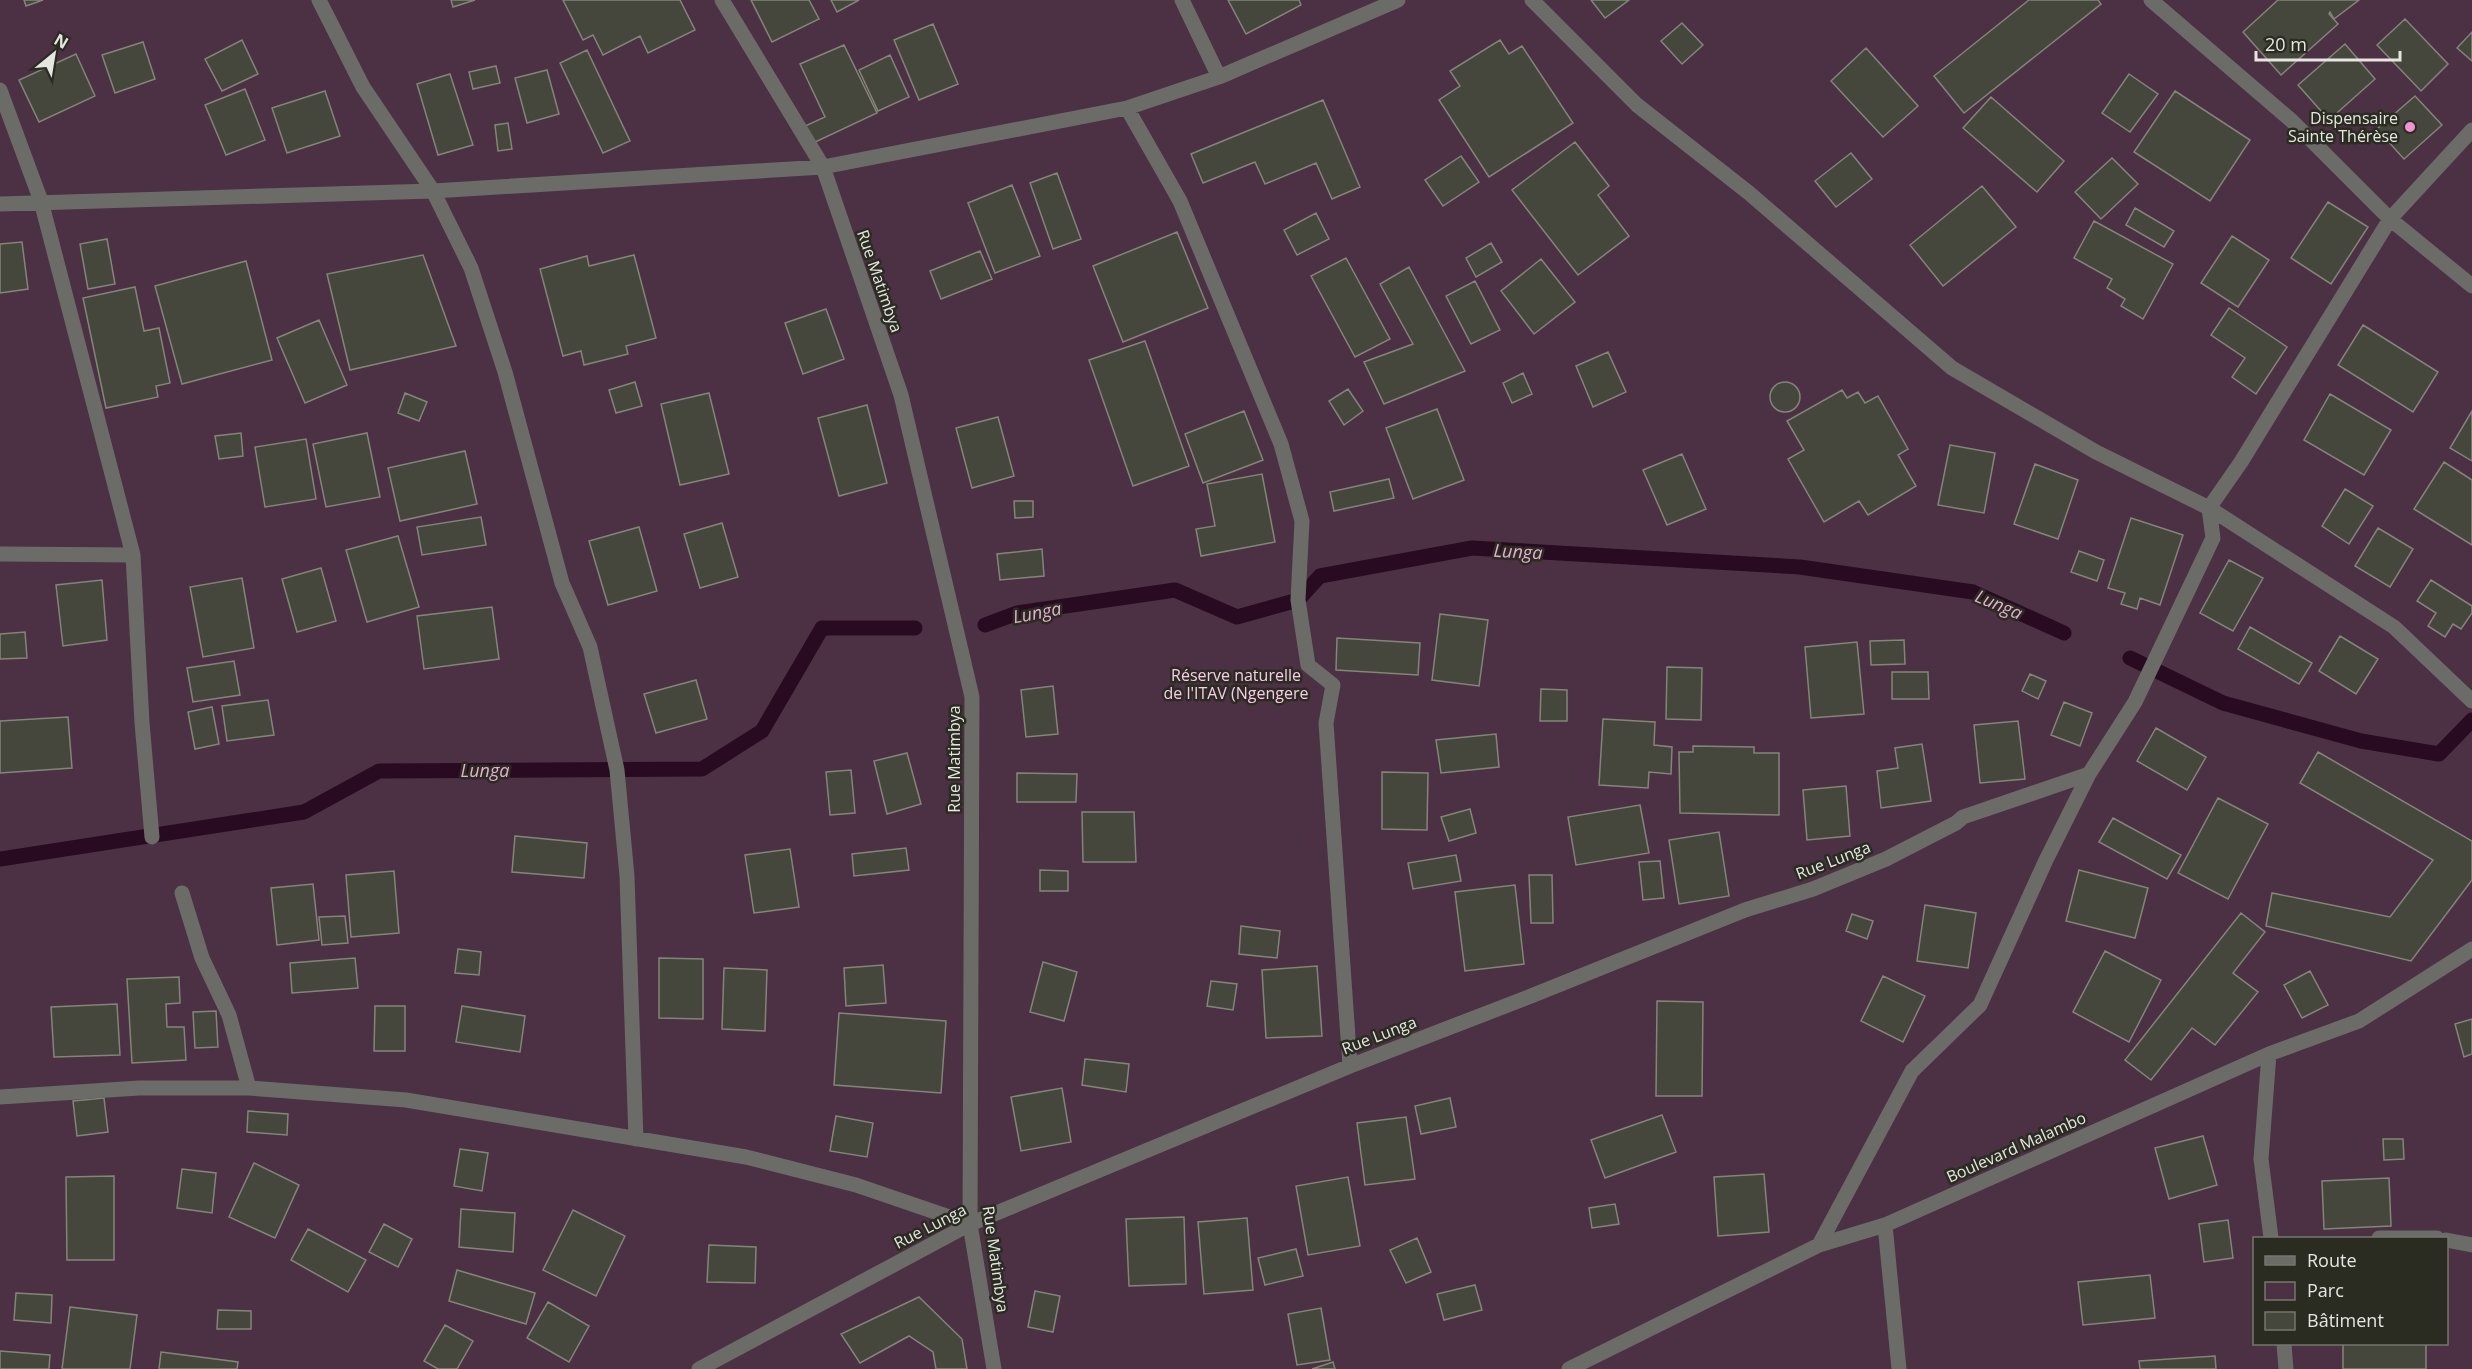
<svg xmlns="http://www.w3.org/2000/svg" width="2472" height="1369" viewBox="0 0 2472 1369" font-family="'Open Sans',sans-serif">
<rect width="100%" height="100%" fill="#2a2c22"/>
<path fill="#4c3043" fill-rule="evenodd" d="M 0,0 L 2472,0 L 2472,1369 L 0,1369 ZM 2254,1238 L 2446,1238 L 2446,1344 L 2254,1344 Z"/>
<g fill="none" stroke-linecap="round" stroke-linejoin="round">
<path stroke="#290b21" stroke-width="15" d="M 985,625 L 1017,613 L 1175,590 L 1237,617 L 1298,600 L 1320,576 L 1472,548 L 1800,567 L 1973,592 L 2064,633
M 2130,658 L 2223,703 L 2361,741 L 2439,754 L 2472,720
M 0,859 L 304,812 L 379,771 L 702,769 L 762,731 L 822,628 L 915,628"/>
</g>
<path fill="#45463c" stroke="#838579" stroke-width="1.5" d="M 24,0 L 43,0 L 26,6 Z
M 451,0 L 475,0 L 453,7 Z
M 563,0 L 680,0 L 695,30 L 648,53 L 640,36 L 603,55 L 593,35 L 583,40 Z
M 751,0 L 809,0 L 819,19 L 772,42 Z
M 831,0 L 859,0 L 837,12 Z
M 1228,0 L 1299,0 L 1301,5 L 1246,34 Z
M 1591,0 L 1629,0 L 1605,18 Z
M 2029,0 L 2098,0 L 2101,4 L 1964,113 L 1934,76 Z
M 2278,0 L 2359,0 L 2334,19 L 2330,12 L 2329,14 L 2338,24 L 2281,75 L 2243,32 Z
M 2405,19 L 2448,64 L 2421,91 L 2377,45 Z
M 1682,23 L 1703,45 L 1682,64 L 1661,41 Z
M 933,24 L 958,84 L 919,100 L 894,40 Z
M 2472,32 L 2472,61 L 2457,48 Z
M 242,40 L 258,74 L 222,91 L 205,59 Z
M 1500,40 L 1509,54 L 1522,46 L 1573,123 L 1489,177 L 1439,100 L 1460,86 L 1450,71 Z
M 143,42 L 155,79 L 115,93 L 102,55 Z
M 2345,44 L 2375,79 L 2329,120 L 2298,85 Z
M 844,45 L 877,113 L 811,144 L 803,127 L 825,117 L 800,64 Z
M 1866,48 L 1918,106 L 1883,137 L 1831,81 Z
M 587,50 L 630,141 L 603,153 L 560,63 Z
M 76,54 L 95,96 L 39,122 L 19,80 Z
M 890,55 L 909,97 L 878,111 L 859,70 Z
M 496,66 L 500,83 L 473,89 L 469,72 Z
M 547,70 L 559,114 L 527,123 L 515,78 Z
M 450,74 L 473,145 L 438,155 L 417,84 Z
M 2129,74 L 2158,94 L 2130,132 L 2102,113 Z
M 245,89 L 265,140 L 226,155 L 205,105 Z
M 325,91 L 340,136 L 287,153 L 272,108 Z
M 2175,91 L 2250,140 L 2210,201 L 2134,152 Z
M 2415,96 L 2442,125 L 2404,159 L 2377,129 Z
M 1991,97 L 2064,161 L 2037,192 L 1963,128 Z
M 1323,100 L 1360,187 L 1332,199 L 1316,163 L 1265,184 L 1255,162 L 1203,183 L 1191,154 Z
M 508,123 L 512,149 L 498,151 L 495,125 Z
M 1575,142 L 1609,186 L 1598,195 L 1629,236 L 1578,275 L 1512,190 Z
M 1851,153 L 1872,179 L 1836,207 L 1815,181 Z
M 1461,156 L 1479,182 L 1443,206 L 1425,180 Z
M 2112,158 L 2138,184 L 2101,219 L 2075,192 Z
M 1057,173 L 1081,239 L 1053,249 L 1030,183 Z
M 1012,185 L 1040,256 L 995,273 L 968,203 Z
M 1982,186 L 2016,227 L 1943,286 L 1910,245 Z
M 2328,202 L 2368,227 L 2331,284 L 2291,258 Z
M 2135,208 L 2174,231 L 2164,247 L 2126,225 Z
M 1316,213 L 1329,239 L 1297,255 L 1284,230 Z
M 2094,221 L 2173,264 L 2143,319 L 2121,306 L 2125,299 L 2107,288 L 2112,279 L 2074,258 Z
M 1177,232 L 1208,308 L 1123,342 L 1093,266 Z
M 2232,236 L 2269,260 L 2238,307 L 2201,283 Z
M 107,239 L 115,284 L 88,289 L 80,244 Z
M 22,242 L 28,289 L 0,293 L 0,244 Z
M 1491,243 L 1502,262 L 1476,277 L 1466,258 Z
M 980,251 L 992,279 L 941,299 L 930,271 Z
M 423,255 L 456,346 L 350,370 L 327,274 Z
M 634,255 L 656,338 L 626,346 L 628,354 L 584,365 L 581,351 L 563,356 L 540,269 L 587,256 L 589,266 Z
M 1346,258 L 1390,339 L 1355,357 L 1311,276 Z
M 1541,259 L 1575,302 L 1534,334 L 1501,291 Z
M 246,261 L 272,360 L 182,384 L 155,286 Z
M 1409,267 L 1465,371 L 1384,404 L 1364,362 L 1413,344 L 1380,284 Z
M 1475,281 L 1500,330 L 1471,344 L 1446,296 Z
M 135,287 L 144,331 L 159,328 L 170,383 L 156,386 L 158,397 L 106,408 L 83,298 Z
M 2229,308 L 2287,347 L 2256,394 L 2232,377 L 2245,358 L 2211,335 Z
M 826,309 L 844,359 L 803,374 L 785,323 Z
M 319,320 L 347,385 L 305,403 L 277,338 Z
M 2363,325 L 2438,372 L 2413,412 L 2338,365 Z
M 1145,341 L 1189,466 L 1133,486 L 1089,360 Z
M 1608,352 L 1626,392 L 1593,407 L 1576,366 Z
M 1523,373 L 1532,394 L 1512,403 L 1503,383 Z
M1770 397a15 15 0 1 1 30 0a15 15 0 1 1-30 0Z
M 635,382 L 642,406 L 616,413 L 609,390 Z
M 1348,389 L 1363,411 L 1344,425 L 1329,401 Z
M 1842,390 L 1847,398 L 1858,392 L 1865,403 L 1878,396 L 1908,449 L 1898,455 L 1916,486 L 1868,515 L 1859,501 L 1824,522 L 1788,459 L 1804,450 L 1787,421 Z
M 405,393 L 427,402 L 419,421 L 398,413 Z
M 709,393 L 729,474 L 680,485 L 661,404 Z
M 2330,394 L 2391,430 L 2364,475 L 2304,440 Z
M 867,405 L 887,483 L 839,496 L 818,418 Z
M 1437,409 L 1464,480 L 1413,499 L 1386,428 Z
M 1244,411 L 1263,460 L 1203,483 L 1185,434 Z
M 2472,411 L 2472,461 L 2450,448 Z
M 998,417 L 1014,476 L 972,488 L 956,428 Z
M 241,433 L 243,456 L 219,459 L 215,436 Z
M 367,433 L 380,497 L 326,507 L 313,444 Z
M 306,439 L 316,499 L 265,507 L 255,447 Z
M 1950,445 L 1995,453 L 1984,513 L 1938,505 Z
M 465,451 L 477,504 L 400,521 L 388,468 Z
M 1682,454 L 1706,509 L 1667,525 L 1643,470 Z
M 2444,462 L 2472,480 L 2472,545 L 2414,509 Z
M 2035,464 L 2078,480 L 2058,539 L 2014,524 Z
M 1262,474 L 1275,542 L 1201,556 L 1196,529 L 1215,526 L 1207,484 Z
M 1389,479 L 1394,498 L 1334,511 L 1330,492 Z
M 2345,489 L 2373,506 L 2349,544 L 2322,526 Z
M 1014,501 L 1033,501 L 1033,517 L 1015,518 Z
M 481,517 L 486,545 L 422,555 L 417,527 Z
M 2131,518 L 2183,535 L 2160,605 L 2140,598 L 2137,609 L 2121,604 L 2125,593 L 2108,588 Z
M 722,523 L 738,577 L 700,588 L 684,534 Z
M 639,527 L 657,591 L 608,605 L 589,541 Z
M 2378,528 L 2413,549 L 2390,587 L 2355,566 Z
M 398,536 L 419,607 L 367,622 L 346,550 Z
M 1042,549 L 1044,576 L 1000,580 L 997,554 Z
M 2079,551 L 2104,560 L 2097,581 L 2071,572 Z
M 2229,560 L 2263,578 L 2233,631 L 2200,613 Z
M 321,568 L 336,621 L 297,632 L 282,579 Z
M 242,578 L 254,648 L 203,657 L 190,587 Z
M 102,580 L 107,640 L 63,646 L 56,585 Z
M 2431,580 L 2472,606 L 2472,613 L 2461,629 L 2453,624 L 2445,637 L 2428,626 L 2436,613 L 2417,601 Z
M 492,607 L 499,659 L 424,669 L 417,616 Z
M 1440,614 L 1488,620 L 1479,686 L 1432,680 Z
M 2250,627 L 2312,663 L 2299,684 L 2238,649 Z
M 25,632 L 27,658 L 0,659 L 0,634 Z
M 2340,636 L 2378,659 L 2356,694 L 2319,671 Z
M 1337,638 L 1420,643 L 1418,675 L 1336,670 Z
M 1904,640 L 1905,664 L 1871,665 L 1870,641 Z
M 1857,642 L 1864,714 L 1811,718 L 1805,647 Z
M 234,661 L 240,695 L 193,702 L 187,668 Z
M 1667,667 L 1702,668 L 1701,720 L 1666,719 Z
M 1892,672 L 1928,672 L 1929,699 L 1892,699 Z
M 2030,674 L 2046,681 L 2038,699 L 2022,691 Z
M 696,680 L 707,719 L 656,733 L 644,694 Z
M 1053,686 L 1058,734 L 1026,737 L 1021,690 Z
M 1541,689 L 1567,690 L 1567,721 L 1540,721 Z
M 268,700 L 274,735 L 227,741 L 222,706 Z
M 2064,702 L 2092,713 L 2080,746 L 2051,735 Z
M 212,707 L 219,744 L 195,749 L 188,712 Z
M 68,717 L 72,768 L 0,773 L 0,721 Z
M 1603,719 L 1655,722 L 1654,745 L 1672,747 L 1671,774 L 1649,772 L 1648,788 L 1599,785 Z
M 2018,721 L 2025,779 L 1980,783 L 1974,725 Z
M 2156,728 L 2206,757 L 2187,790 L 2137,761 Z
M 1496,734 L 1499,767 L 1441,773 L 1436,740 Z
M 1922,744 L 1931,801 L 1881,808 L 1877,771 L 1898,768 L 1895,748 Z
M 1693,746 L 1754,747 L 1754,753 L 1779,753 L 1779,815 L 1680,813 L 1679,752 L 1693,752 Z
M 2318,752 L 2472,841 L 2472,880 L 2411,961 L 2266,926 L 2272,893 L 2390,917 L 2433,860 L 2300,783 Z
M 907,753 L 921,804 L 887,814 L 874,761 Z
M 851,770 L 855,813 L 830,815 L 826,772 Z
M 1382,772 L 1428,773 L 1427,830 L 1382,829 Z
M 1017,773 L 1077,774 L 1076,802 L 1017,802 Z
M 1846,786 L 1850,836 L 1807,840 L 1803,790 Z
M 2218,798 L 2268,824 L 2228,899 L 2178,873 Z
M 1640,805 L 1649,853 L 1576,865 L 1568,817 Z
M 1470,809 L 1476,833 L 1449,841 L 1441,817 Z
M 1082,812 L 1134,812 L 1136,862 L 1083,862 Z
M 2113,818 L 2181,855 L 2167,879 L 2099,842 Z
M 1719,832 L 1729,896 L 1679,904 L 1669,840 Z
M 515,836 L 587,843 L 584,878 L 512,872 Z
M 906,848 L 909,870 L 854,876 L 852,854 Z
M 790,849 L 799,907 L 754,913 L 745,855 Z
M 1456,855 L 1461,881 L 1413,889 L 1408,863 Z
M 1660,861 L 1664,898 L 1643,900 L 1639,862 Z
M 1040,870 L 1068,871 L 1068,891 L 1040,891 Z
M 2079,870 L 2148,888 L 2135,938 L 2066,921 Z
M 394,871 L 399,933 L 351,937 L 346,875 Z
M 1529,875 L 1552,875 L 1553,923 L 1531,923 Z
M 313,884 L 319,940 L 277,945 L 271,888 Z
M 1515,885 L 1524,964 L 1465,971 L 1455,892 Z
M 1925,905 L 1976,913 L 1968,968 L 1917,961 Z
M 2241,913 L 2265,932 L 2233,973 L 2258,992 L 2215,1045 L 2192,1028 L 2151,1080 L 2125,1060 Z
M 1852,914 L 1873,921 L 1867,939 L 1846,931 Z
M 345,916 L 348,943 L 322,945 L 319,917 Z
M 1241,926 L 1280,931 L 1277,958 L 1239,954 Z
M 458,949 L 481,952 L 479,975 L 455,973 Z
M 2105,951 L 2161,980 L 2129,1042 L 2073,1012 Z
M 355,958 L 358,988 L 292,993 L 290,963 Z
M 659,958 L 703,959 L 703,1019 L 659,1018 Z
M 1043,962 L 1077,972 L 1064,1021 L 1030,1012 Z
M 883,965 L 886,1003 L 846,1006 L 844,968 Z
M 1317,966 L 1322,1036 L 1266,1038 L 1262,970 Z
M 724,968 L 767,970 L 765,1031 L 722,1029 Z
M 2310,971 L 2328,1005 L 2302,1018 L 2284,985 Z
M 1883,976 L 1925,996 L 1903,1042 L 1861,1021 Z
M 179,977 L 180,1003 L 166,1004 L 167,1027 L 184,1027 L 186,1060 L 132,1063 L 127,979 Z
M 1211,981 L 1237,984 L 1233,1010 L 1207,1006 Z
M 1657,1001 L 1703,1002 L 1702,1096 L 1656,1096 Z
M 117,1004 L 120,1055 L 54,1057 L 51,1007 Z
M 375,1006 L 405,1006 L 405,1051 L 374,1051 Z
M 462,1006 L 525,1016 L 520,1052 L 456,1042 Z
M 216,1011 L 218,1047 L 195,1048 L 193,1012 Z
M 839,1013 L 946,1021 L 941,1093 L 834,1085 Z
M 2472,1019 L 2472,1054 L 2464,1057 L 2455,1024 Z
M 1085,1059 L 1129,1064 L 1126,1092 L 1082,1085 Z
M 1062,1088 L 1071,1142 L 1021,1151 L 1011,1097 Z
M 104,1098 L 108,1132 L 77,1136 L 73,1101 Z
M 1450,1098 L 1456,1127 L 1421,1134 L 1415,1106 Z
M 248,1111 L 288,1114 L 287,1135 L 247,1132 Z
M 1662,1115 L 1676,1152 L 1605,1178 L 1591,1140 Z
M 836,1116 L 873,1123 L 867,1157 L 830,1151 Z
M 1406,1117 L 1415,1179 L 1365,1185 L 1357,1123 Z
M 2203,1136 L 2217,1185 L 2169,1199 L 2155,1148 Z
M 2383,1139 L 2403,1139 L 2404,1159 L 2384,1160 Z
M 460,1149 L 488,1153 L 482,1191 L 454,1186 Z
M 254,1163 L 299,1185 L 275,1238 L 229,1217 Z
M 182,1169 L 216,1173 L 212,1213 L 177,1208 Z
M 1764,1174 L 1769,1232 L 1718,1236 L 1714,1177 Z
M 114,1176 L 114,1260 L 67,1260 L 66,1177 Z
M 1348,1177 L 1360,1246 L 1308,1255 L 1296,1186 Z
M 2389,1178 L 2391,1226 L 2324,1229 L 2322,1181 Z
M 1615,1204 L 1619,1224 L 1592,1228 L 1589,1208 Z
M 461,1209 L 515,1213 L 513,1252 L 459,1247 Z
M 573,1210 L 625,1236 L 596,1296 L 543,1270 Z
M 1184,1217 L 1186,1284 L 1129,1286 L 1126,1219 Z
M 1247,1218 L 1253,1290 L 1204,1294 L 1198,1222 Z
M 2228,1220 L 2233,1258 L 2204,1262 L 2199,1224 Z
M 384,1224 L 412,1239 L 398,1267 L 369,1252 Z
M 308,1229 L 366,1260 L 348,1292 L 291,1260 Z
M 1417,1238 L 1431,1272 L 1406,1283 L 1390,1250 Z
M 709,1245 L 756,1247 L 755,1283 L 707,1282 Z
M 1296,1249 L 1303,1276 L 1265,1285 L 1258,1258 Z
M 457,1270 L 535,1293 L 526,1324 L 449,1301 Z
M 2150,1275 L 2155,1318 L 2083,1325 L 2078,1282 Z
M 1475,1285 L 1482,1310 L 1444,1320 L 1437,1294 Z
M 1035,1291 L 1060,1296 L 1053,1332 L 1028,1327 Z
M 16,1293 L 52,1295 L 51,1323 L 14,1320 Z
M 919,1297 L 962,1339 L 967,1369 L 936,1369 L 933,1352 L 909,1336 L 860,1363 L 841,1334 Z
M 548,1302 L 589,1326 L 569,1362 L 527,1338 Z
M 70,1307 L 137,1315 L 130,1369 L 62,1369 Z
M 1321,1308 L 1330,1360 L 1297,1365 L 1288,1314 Z
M 218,1310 L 251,1311 L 251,1329 L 217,1329 Z
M 445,1325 L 473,1341 L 457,1369 L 438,1369 L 424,1361 Z
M 2343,1344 L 2426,1344 L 2426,1369 L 2343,1369 Z
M 0,1351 L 50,1355 L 49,1369 L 0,1369 Z
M 161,1352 L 238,1362 L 237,1369 L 159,1369 Z
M 2215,1356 L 2216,1369 L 2140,1369 L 2139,1361 Z
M 1333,1362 L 1335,1369 L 1312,1369 Z"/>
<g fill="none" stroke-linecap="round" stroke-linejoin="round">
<path stroke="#6b6c67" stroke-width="15" d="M 319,0 L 363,87 L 433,191 L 471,268 L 505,372 L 562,583 L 590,647 L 617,770 L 627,876 L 636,1139
M 722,0 L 823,167 L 901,395 L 972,697 L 970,1224 L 994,1369
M 1182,0 L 1219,77
M 1532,0 L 1637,105 L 1749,193 L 1952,368 L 2096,452 L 2209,508 L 2394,627 L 2472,701
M 2151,0 L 2293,122 L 2390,219 L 2472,286
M 0,90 L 41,201 L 133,555 L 142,723 L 152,837
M 1127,108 L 1180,201 L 1281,444 L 1302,521 L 1298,600 L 1308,665 L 1333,685 L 1326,723 L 1350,1066
M 0,204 L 433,191 L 823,167 L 1127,108 L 1219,77 L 1398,0
M 0,554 L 133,555
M 182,893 L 202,958 L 229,1015 L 249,1088
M 2269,1054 L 2261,1159 L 2271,1238
M 0,1097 L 139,1088 L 249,1088 L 406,1100 L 746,1157 L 856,1185 L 970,1224
M 1885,1225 L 1899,1369
M 2379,1238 L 2437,1238
M 2446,1240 L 2472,1245
M 1819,1245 L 1912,1071 L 1980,1005 L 2046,860 L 2089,774 L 2135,702 L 2213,538 L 2209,508 L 2241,462 L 2390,219 L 2472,130
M 2284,1344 L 2286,1369
M 699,1369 L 970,1224 L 1350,1066 L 1531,996 L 1745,910 L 1813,889 L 1886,859 L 1956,823 L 1963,817 L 2089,774
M 1569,1369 L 1819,1245 L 1885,1225 L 2269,1054 L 2359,1021 L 2472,949"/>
</g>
<circle fill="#f491d4" stroke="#2a2c22" stroke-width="2" cx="2410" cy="127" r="6"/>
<g text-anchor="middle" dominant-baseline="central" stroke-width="5" stroke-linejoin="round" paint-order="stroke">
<g font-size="16" fill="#e5e6e0" stroke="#2a2c22" text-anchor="end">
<text x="2398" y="118">Dispensaire<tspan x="2398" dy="18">Sainte Thérèse</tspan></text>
</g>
<g font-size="16" fill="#e5e6e0" stroke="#2a2c22">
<text transform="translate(880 281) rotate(71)">Rue Matimbya</text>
<text transform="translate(954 759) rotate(-90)">Rue Matimbya</text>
<text transform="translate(1833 860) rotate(-21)">Rue Lunga</text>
<text transform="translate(1379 1035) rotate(-21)">Rue Lunga</text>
<text transform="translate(2016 1147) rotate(-24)">Boulevard Malambo</text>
<text transform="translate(930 1226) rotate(-27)">Rue Lunga</text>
<text transform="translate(996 1259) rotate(82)">Rue Matimbya</text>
</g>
<g font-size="16" fill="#fcc9ea" stroke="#2a2c22">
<text x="1236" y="675">Réserve naturelle<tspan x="1236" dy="18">de l'ITAV (Ngengere</tspan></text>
</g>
<g font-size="18" font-style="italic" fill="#eaabd4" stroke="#2a2c22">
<text transform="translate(1518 551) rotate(3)">Lunga</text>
<text transform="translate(1999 604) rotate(23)">Lunga</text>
<text transform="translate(1037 612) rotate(-11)">Lunga</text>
<text x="485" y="770">Lunga</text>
</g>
</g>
<rect x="2253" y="1237" width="195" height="108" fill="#2a2c22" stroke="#75766e" stroke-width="1.5"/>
<rect x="2265" y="1256" width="30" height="9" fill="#6b6c67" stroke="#75766e" stroke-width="1.5"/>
<text x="2307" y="1267" font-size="18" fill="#e5e6e0">Route</text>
<rect x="2265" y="1282" width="30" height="18" fill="#4c3043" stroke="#75766e" stroke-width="1.5"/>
<text x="2307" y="1297" font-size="18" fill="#e5e6e0">Parc</text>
<rect x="2265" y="1312" width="30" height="18" fill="#45463c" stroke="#75766e" stroke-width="1.5"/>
<text x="2307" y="1327" font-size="18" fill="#e5e6e0">Bâtiment</text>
<g transform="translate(54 54) rotate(30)" stroke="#2a2c22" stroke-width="4.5" paint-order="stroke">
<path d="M0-4.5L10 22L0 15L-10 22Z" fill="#e5e6e0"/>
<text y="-9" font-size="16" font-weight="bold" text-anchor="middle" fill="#e5e6e0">N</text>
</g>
<path d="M2256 51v9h144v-9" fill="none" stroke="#e5e6e0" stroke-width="3"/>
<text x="2265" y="51" font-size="18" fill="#e5e6e0" stroke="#2a2c22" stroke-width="4.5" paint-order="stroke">20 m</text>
</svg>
